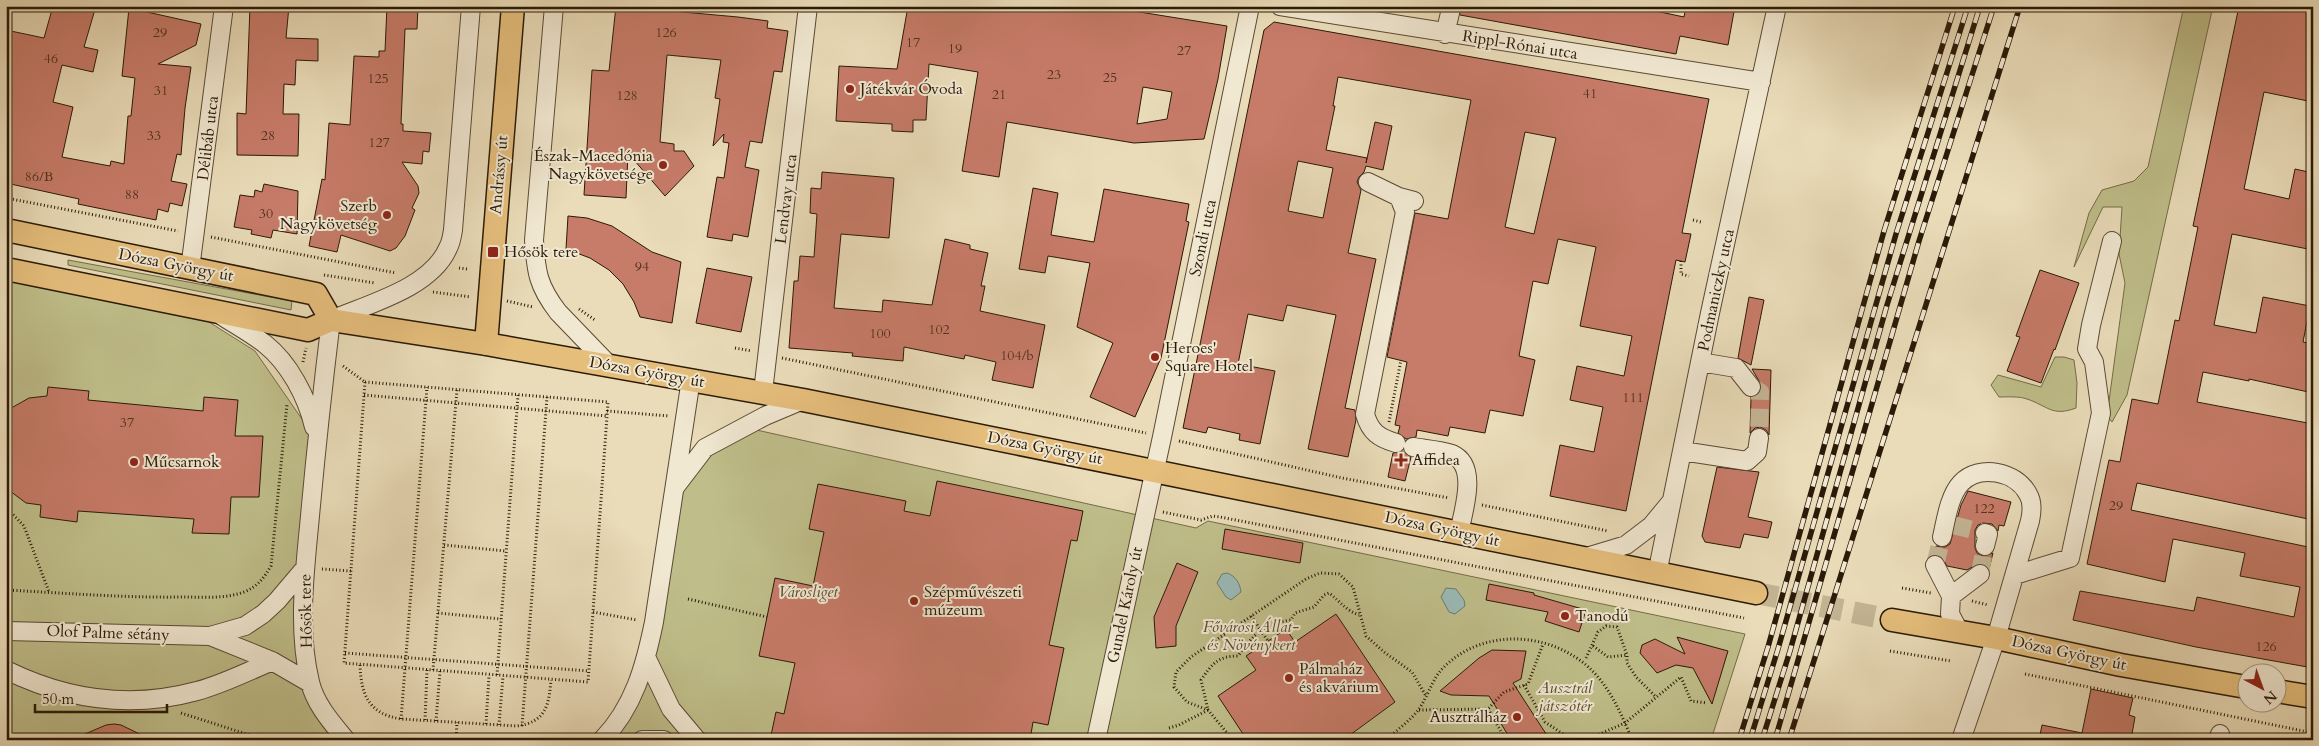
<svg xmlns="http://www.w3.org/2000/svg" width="2319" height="746" viewBox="0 0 2319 746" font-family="Cardo,serif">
<rect width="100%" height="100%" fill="#eadcb9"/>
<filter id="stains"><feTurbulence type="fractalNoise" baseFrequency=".004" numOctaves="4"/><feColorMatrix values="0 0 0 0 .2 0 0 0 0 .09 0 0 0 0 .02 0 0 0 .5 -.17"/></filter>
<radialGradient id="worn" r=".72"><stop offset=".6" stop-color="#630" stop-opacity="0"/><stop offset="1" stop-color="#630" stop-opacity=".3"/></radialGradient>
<path fill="#bfbe8a" stroke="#746c48" d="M 2184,6 L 2213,6 L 2127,395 L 2112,422 L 2107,416 L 2125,283 L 2119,254 L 2122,207 L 2103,207 L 2074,267 L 2089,213 L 2102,190 L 2134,181 L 2148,167 Z
M 68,260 L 292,301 L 291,310 L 68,265 Z
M 6,280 L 209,322 L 255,351 L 317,441 L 305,568 L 310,683 L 346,740 L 6,740 Z
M 2055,357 L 2064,357 L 2074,360 L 2077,383 L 2076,408 C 2052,417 2048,406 2027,399 C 2019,396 2007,397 1999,397 L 1991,385 L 1998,375 L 2041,387 Z
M 752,429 L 1196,528 L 1208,521 L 1745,634 L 1711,740 L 602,740 L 628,707 L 674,489 L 717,449 Z"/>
<path fill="#9abab7" stroke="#6d7a71" d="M 1227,573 C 1236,576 1240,584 1241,592 L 1231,600 L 1226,597 L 1217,583 L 1222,574 Z
M 1446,588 L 1456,589 L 1464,600 L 1465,606 L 1455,614 L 1449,612 L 1441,597 Z"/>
<path fill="#c77b69" stroke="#2a1a07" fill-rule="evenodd" d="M 53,6 L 96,6 L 84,47 L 98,50 L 93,72 L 62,65 L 53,102 L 73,107 L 62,157 L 110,166 L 111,161 L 124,164 L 128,116 L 131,116 L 135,78 L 122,76 L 129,8 L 201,24 L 196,45 L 158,64 L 191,67 L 185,108 L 181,155 L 177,154 L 171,181 L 187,184 L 182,206 L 170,203 L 168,212 L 158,209 L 156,220 L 78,204 L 79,199 L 6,183 L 6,30 L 44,38 Z
M 250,6 L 289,6 L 286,38 L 318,39 L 318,61 L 296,60 L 295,85 L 284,84 L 283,114 L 299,114 L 298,156 L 237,155 L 237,113 L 246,114 Z
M 387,6 L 418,6 L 417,29 L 405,29 L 401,124 L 403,124 L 403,131 L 431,133 L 429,152 L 423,151 L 422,164 L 402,162 L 418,186 L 419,193 L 412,208 L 415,210 L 405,236 L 396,248 L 390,251 L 341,235 L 337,252 L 309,246 L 322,179 L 325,180 L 329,123 L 350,125 L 354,56 L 379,57 L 379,51 L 385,51 Z
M 616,6 L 738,17 L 768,21 L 767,28 L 788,31 L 782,72 L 774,71 L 762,143 L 750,141 L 745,167 L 759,170 L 748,237 L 733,234 L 732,241 L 707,237 L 717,177 L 724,178 L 729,143 L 723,142 L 724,134 L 713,146 L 720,99 L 715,98 L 721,60 L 667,55 L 660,142 L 674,144 L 674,151 L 684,151 L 694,166 L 665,196 L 628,153 L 626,198 L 584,195 L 592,70 L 609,71 Z
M 908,6 L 1102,6 L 1227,26 L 1218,79 L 1204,139 L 1134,143 L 1007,122 L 999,177 L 962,171 L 978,72 L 929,64 L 926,120 L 913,120 L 913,132 L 892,131 L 892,124 L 836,121 L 839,66 L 897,69 ZM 1143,87 L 1172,92 L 1167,119 L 1137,124 Z
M 1458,6 L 1646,6 L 1646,9 L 1684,17 L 1686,6 L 1735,6 L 1728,45 L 1680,36 L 1676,54 L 1460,15 Z
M 2239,6 L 2313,6 L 2313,102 L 2264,92 L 2244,189 L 2289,199 L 2295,169 L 2313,173 L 2313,250 L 2232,234 L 2214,325 L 2256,333 L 2263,297 L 2310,306 L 2303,342 L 2313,344 L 2313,393 L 2249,379 L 2249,381 L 2203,372 L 2197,402 L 2313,424 L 2313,520 L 2137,483 L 2131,510 L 2313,548 L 2313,668 L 2196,647 L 2073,620 L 2080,591 L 2194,611 L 2197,597 L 2294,617 L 2300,587 L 2240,576 L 2245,553 L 2173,539 L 2165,582 L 2087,564 L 2109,460 L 2120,462 L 2132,399 L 2158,404 L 2175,320 L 2179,321 L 2198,227 L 2193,226 Z
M 1274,22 L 1709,99 L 1682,233 L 1691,234 L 1685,262 L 1676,260 L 1626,511 L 1550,496 L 1560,445 L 1594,452 L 1603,407 L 1570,400 L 1577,366 L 1624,376 L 1632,336 L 1580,326 L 1596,247 L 1558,239 L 1548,284 L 1533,281 L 1519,356 L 1535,360 L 1523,416 L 1490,410 L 1485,433 L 1450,427 L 1448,436 L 1417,430 L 1416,437 L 1406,439 L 1398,433 L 1400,426 L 1395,425 L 1407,362 L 1387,357 L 1415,213 L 1448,219 L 1471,100 L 1338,77 L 1333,106 L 1335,106 L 1326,150 L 1367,158 L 1366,163 L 1375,122 L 1392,126 L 1383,170 L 1366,166 L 1364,172 L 1359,177 L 1357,182 L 1361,190 L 1348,253 L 1376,259 L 1345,408 L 1355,410 L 1356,420 L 1348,457 L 1308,449 L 1336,315 L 1287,305 L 1283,321 L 1248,314 L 1238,364 L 1275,371 L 1260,444 L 1239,440 L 1240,434 L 1208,427 L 1206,433 L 1183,428 L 1264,30 ZM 1525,132 L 1556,138 L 1534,234 L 1505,227 ZM 1298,161 L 1333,168 L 1323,218 L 1288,211 Z
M 822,172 L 894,178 L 889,238 L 841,234 L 834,308 L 882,312 L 883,300 L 932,305 L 945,239 L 970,245 L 970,249 L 988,253 L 981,286 L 985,286 L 980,311 L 1045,325 L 1033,388 L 992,380 L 996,362 L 965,355 L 964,359 L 904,347 L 903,361 L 852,356 L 853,353 L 789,348 L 794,281 L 798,281 L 800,256 L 814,257 L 817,214 L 810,213 L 811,188 L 821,189 Z
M 264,184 L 298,191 L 297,234 L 273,230 L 271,238 L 251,234 L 252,230 L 234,227 L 240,195 L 254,197 L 255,190 L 262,192 Z
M 1033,188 L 1058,193 L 1051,235 L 1094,242 L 1104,189 L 1189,204 L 1186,221 L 1189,222 L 1161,358 L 1135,417 L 1090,397 L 1113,343 L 1077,327 L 1090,263 L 1048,256 L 1045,273 L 1019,269 Z
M 568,216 L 587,218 L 612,226 L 652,252 L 681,262 L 672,323 L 640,317 L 634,302 L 623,284 L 609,270 L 590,258 L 566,249 Z
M 707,268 L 752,277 L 741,332 L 696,323 Z
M 2040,270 L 2079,283 L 2055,350 L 2054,349 L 2041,383 L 2007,371 L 2020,337 L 2016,336 Z
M 1749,297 L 1764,300 L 1751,365 L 1738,358 Z
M 1752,369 L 1771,370 L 1769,435 L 1766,430 L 1760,427 L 1755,428 L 1750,433 L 1751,397 L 1758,395 L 1762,386 Z
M 48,387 L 89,391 L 88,400 L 203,411 L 204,397 L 238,400 L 235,436 L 263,436 L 259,497 L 231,497 L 229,534 L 192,533 L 194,519 L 78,511 L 77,522 L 40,517 L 41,505 L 26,503 L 6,488 L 6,411 L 29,398 L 47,396 Z
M 1403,451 L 1411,457 L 1405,481 L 1388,477 L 1393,453 Z
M 1717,467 L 1759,472 L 1748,517 L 1772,522 L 1768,538 L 1744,534 L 1740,548 L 1705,542 L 1702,536 Z
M 937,481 L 1083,511 L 1077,541 L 1071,540 L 1049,645 L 1064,648 L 1048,725 L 1033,722 L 1030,740 L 770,740 L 776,712 L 784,714 L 795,663 L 759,656 L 775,578 L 813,586 L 824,532 L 809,529 L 818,484 L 906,501 L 904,511 L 930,516 Z
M 1968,491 L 2011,502 L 2004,526 L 1999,525 L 1998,531 L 1992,524 L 1983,523 L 1978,525 L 1975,530 L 1975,548 L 1977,553 L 1983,556 L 1993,553 L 1989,569 L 1985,564 L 1979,563 L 1967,570 L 1947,566 L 1941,556 L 1934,555 L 1936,546 L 1945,547 L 1950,544 L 1961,505 Z
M 1225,529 L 1303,543 L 1300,563 L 1222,549 Z
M 1177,563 L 1198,572 L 1176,626 L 1176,646 L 1156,648 L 1154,617 Z
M 1489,584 L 1534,593 L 1534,595 L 1586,610 L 1579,632 L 1545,621 L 1548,612 L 1486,600 Z
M 1336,614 L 1395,702 L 1350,735 L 1348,740 L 1247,740 L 1218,696 L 1256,670 L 1246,656 L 1268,641 L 1286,629 L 1295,642 Z
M 1677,637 L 1728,651 L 1712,704 L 1693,668 L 1676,665 L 1657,673 L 1640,653 L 1642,645 L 1655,639 L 1685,654 Z
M 1492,650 L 1526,651 L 1521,679 L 1513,683 L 1550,740 L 1511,740 L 1500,722 L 1499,712 L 1489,696 L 1451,695 L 1440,691 L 1479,658 Z
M 2091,689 L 2133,698 L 2129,715 L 2135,717 L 2131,740 L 2039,740 L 2042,725 L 2082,733 Z
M 114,724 L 121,725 L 152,740 L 71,740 L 106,725 Z"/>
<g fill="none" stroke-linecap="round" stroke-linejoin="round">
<path stroke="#c4b595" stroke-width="18" stroke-dasharray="18 9" stroke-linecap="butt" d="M 1751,387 L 1760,392 L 1759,438
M 1953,525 L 1985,533
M 1935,565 L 1942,537
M 1980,574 L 1985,546"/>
<path stroke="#c4b595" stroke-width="22" stroke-dasharray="22 11" stroke-linecap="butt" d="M 1756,593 L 1892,620"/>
<defs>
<path id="minor" d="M 554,6 L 534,240 C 536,272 538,286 558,312 L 610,366
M 1280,6 L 1761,82
M 1445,34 L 1450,13
M 1368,182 L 1399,197 L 1414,201
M 190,269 L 224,6
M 222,316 C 236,325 252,334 265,344 C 289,363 307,397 314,427
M 1700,362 L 1736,368 L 1751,387
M 763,392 L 808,6
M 1396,443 C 1379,438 1370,432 1365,414 L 1405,212 L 1399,197
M 1413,447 C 1425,449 1440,450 1452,454 C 1479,466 1463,511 1459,533
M 1682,451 L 1747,461 L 1757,452 L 1759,438
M 676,486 L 705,448 L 765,416 L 803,400
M 1985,533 L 1988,534 L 1985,546
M 1942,537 C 1946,520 1949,496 1961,483 C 1979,464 2016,471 2028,494 C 2033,502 2032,512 2030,521 L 1996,638 L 1961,740
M 1583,558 L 1626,545 L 1651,526 L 1670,503
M 1935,565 L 1951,596 L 1950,614 L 1959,631
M 1657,574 L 1710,313 L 1777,6
M 2015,575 L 2070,558 L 2101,413 L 2094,362 L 2087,349 L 2091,325 L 2112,241
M 1951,596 L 1980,574
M 6,631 L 210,636 L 245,626 L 263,614 L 277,601 L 305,568
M 210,636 L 272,661 L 310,683
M 647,659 L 671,709 L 697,740
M 6,670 C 67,700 131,709 197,691 C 223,684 247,672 272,661
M 346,740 C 332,723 315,704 310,682 C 297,629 305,570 310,516 C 316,450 323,385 331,320 C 368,304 431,288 448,248 C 451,243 452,236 453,230 L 471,6
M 602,740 C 634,707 645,666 654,622 L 691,379
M 642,740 L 664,740
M 1096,740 L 1162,437 L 1250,6
M 2218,740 L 2220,734"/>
<path id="major" d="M 6,230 L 316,294 L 331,320
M 6,269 L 308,330 L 331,320 L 486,344 L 803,400 L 1756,593
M 486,344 L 513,6
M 1892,620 L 1996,638 L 2121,665 L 2246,687
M 2276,691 L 2313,697"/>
</defs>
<use href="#minor" stroke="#5a4a34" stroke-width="20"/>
<use href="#major" stroke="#2a1a07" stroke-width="25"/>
<path stroke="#2a1a07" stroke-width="3" stroke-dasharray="1 2.5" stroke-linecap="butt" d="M 6,198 L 178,231
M 1693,220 L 1701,222
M 211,237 L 396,273
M 1681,261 L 1681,274 L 1689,276
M 459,268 L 467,269
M 324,275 L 375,283
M 433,292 L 471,297
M 507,301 L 533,307
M 579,309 L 595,320
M 735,348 L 752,351
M 782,358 L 1146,433
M 303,362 L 306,348
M 343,366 L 365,382
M 365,382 L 608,402 L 588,682 L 344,663 Z
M 364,395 L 607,416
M 607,411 L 669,416
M 1389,422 L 1401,360
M 1179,441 L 1342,478 L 1449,498
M 1482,505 L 1608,531
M 6,507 L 24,526 L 49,592
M 1163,512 L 1201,520 L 1213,516 L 1220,517 L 1744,618
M 444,545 L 506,551
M 322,569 L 351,571
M 1902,588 L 1931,593
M 6,590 C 65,593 124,598 183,597 C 203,597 225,599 244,592 C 257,587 264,578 271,566 L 287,404
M 688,599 L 767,617
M 1972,601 L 1988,605
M 593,612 L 637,620
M 438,613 L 501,619
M 1251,616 L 1268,641
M 1593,646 L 1608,657 L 1627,655
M 1890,651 L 1951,661
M 345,653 L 589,671
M 1586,658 L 1598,632 L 1606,626 L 1617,627 L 1627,655 L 1627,663 L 1636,677 L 1655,696
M 360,665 C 361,695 369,714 401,719 L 517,726 C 546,722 549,705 551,680
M 433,670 L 457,390
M 2025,674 L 2313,733
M 497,675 L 518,395
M 1524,685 L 1545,722 L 1566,736 L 1568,740
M 1488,709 L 1506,740
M 1419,710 L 1488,709 L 1504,692 L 1528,684 L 1543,644
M 181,713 L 265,740
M 401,719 L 427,387
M 425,720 L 427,670
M 436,721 L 440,671
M 486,724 L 489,675
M 499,725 L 503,676
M 522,726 L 547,397
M 1169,728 L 1179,725 L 1208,710 L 1201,680 C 1212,664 1218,656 1238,656 C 1254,634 1263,624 1291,620 L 1295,613 L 1314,607 L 1324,595 L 1329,593 C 1341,602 1345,610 1359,615
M 456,740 L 457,722
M 1233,740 L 1208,710 L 1187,702 L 1174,687 L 1176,672 L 1191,657 L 1306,579 L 1320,573 L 1339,574 L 1353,587 L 1366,636 L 1384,652 L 1412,672 L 1426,696
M 1386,740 C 1397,730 1411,720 1419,709 C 1428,696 1432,680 1442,669 C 1478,631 1539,630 1581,661 C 1606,679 1621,712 1632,740
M 1586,740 L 1625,723 L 1681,677 L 1691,701 L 1707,703"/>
<use href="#minor" stroke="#f1e8d2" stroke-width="18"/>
<use href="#major" stroke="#e5be7c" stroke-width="22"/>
<defs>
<path id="rail" d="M 1739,740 L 1768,647 L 1884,231 L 1955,6
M 1750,740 L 1778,649 L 1896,234 L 1968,6
M 1762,740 L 1790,651 L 1887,305 L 1980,6
M 1775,740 L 1919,241 L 1994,6
M 1789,740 L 2020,6"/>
</defs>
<use href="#rail" stroke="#2a1a07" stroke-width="5.5"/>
<use href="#rail" stroke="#f1e8d2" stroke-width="4" stroke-dasharray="11" stroke-linecap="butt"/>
</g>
<g fill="#8f2418" stroke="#f1e8d2" stroke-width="2">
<circle cx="850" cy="89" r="5"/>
<circle cx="663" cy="165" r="5"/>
<circle cx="387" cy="215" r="5"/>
<rect x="487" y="246" width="12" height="12" rx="2.5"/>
<circle cx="1155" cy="357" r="5"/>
<path d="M1398.5 452.5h5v5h5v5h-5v5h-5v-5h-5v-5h5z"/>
<circle cx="134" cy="462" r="5"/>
<circle cx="914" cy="601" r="5"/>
<circle cx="1565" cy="616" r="5"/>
<circle cx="1289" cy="678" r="5"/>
<circle cx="1517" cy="717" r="5"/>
</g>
<g text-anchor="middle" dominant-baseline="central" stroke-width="4" stroke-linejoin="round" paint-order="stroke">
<g font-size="14" fill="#513220">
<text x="160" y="32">29</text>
<text x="666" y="32">126</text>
<text x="913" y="42">17</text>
<text x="955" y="48">19</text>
<text x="1184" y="50">27</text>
<text x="51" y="58">46</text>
<text x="1054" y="74">23</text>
<text x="1110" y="77">25</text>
<text x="378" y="78">125</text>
<text x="161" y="90">31</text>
<text x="1590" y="93">41</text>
<text x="999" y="94">21</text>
<text x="627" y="95">128</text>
<text x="154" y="135">33</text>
<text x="268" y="135">28</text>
<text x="379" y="142">127</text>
<text x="39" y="176">86/B</text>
<text x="132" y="194">88</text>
<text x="266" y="213">30</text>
<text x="642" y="266">94</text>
<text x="939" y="329">102</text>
<text x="880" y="333">100</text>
<text x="1017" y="355">104/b</text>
<text x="1633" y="397">111</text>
<text x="127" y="422">37</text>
<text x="2116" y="505">29</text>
<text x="1984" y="508">122</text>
<text x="2266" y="646">126</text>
</g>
<g font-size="16" fill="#2a1a07" stroke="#f1e8d2">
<text transform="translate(1520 45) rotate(9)">Rippl-Rónai utca</text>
<text transform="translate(208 138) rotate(-83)">Délibáb utca</text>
<text transform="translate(499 175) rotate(-85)">Andrássy út</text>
<text transform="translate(786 199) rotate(-83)">Lendvay utca</text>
<text transform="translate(1203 238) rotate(-78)">Szondi utca</text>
<text transform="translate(176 265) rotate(11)">Dózsa György út</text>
<text transform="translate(1716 290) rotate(-78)">Podmaniczky utca</text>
<text transform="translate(647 372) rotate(10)">Dózsa György út</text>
<text transform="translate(1045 448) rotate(11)">Dózsa György út</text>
<text transform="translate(1442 529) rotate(12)">Dózsa György út</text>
<text transform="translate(1125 605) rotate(-78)">Gundel Károly út</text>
<text transform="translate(306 611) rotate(-91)">Hősök tere</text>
<text transform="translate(108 633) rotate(2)">Olof Palme sétány</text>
<text transform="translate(2069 653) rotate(12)">Dózsa György út</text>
</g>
<g font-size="16" fill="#2a1a07" stroke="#f1e8d2" text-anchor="start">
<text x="860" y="89">Játékvár Óvoda</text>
<text x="653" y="156" text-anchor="end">Észak-Macedónia<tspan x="653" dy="18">Nagykövetsége</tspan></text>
<text x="377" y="206" text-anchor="end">Szerb<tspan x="377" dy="18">Nagykövetség</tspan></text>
<text x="504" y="252">Hősök tere</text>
<text x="1165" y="348">Heroes'<tspan x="1165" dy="18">Square Hotel</tspan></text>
<text x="1412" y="460">Affidea</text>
<text x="144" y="462">Műcsarnok</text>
<text x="924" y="592">Szépművészeti<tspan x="924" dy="18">múzeum</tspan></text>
<text x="1575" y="616">Tanodú</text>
<text x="1299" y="669">Pálmaház<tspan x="1299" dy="18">és akvárium</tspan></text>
<text x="1507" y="717" text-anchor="end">Ausztrálház</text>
</g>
<g font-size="16" font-style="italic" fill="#574b2e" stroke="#f1e8d2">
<text x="808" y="592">Városliget</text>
<text x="1251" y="627">Fővárosi Állat-<tspan x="1251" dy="18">és Növénykert</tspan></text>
<text x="1565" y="688">Ausztrál<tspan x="1565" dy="18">játszótér</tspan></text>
</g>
</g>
<rect width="2319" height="746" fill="none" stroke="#eadcb9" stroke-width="25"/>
<rect x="8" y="8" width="2304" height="731" fill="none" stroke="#2a1a07" stroke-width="2.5"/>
<rect x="12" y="12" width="2294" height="721" fill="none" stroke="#2a1a07"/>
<g transform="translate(2262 688) rotate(139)"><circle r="24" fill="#f1e8d2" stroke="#a19681"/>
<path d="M0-4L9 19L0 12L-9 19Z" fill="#8f2418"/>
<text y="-8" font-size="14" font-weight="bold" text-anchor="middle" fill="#2a1a07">N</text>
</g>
<path d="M35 704v8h132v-8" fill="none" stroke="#2a1a07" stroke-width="2.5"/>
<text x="42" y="704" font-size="15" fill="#2a1a07" stroke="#f1e8d2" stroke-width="4" paint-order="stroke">50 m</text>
<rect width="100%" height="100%" filter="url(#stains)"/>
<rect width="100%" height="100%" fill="url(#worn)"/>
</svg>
